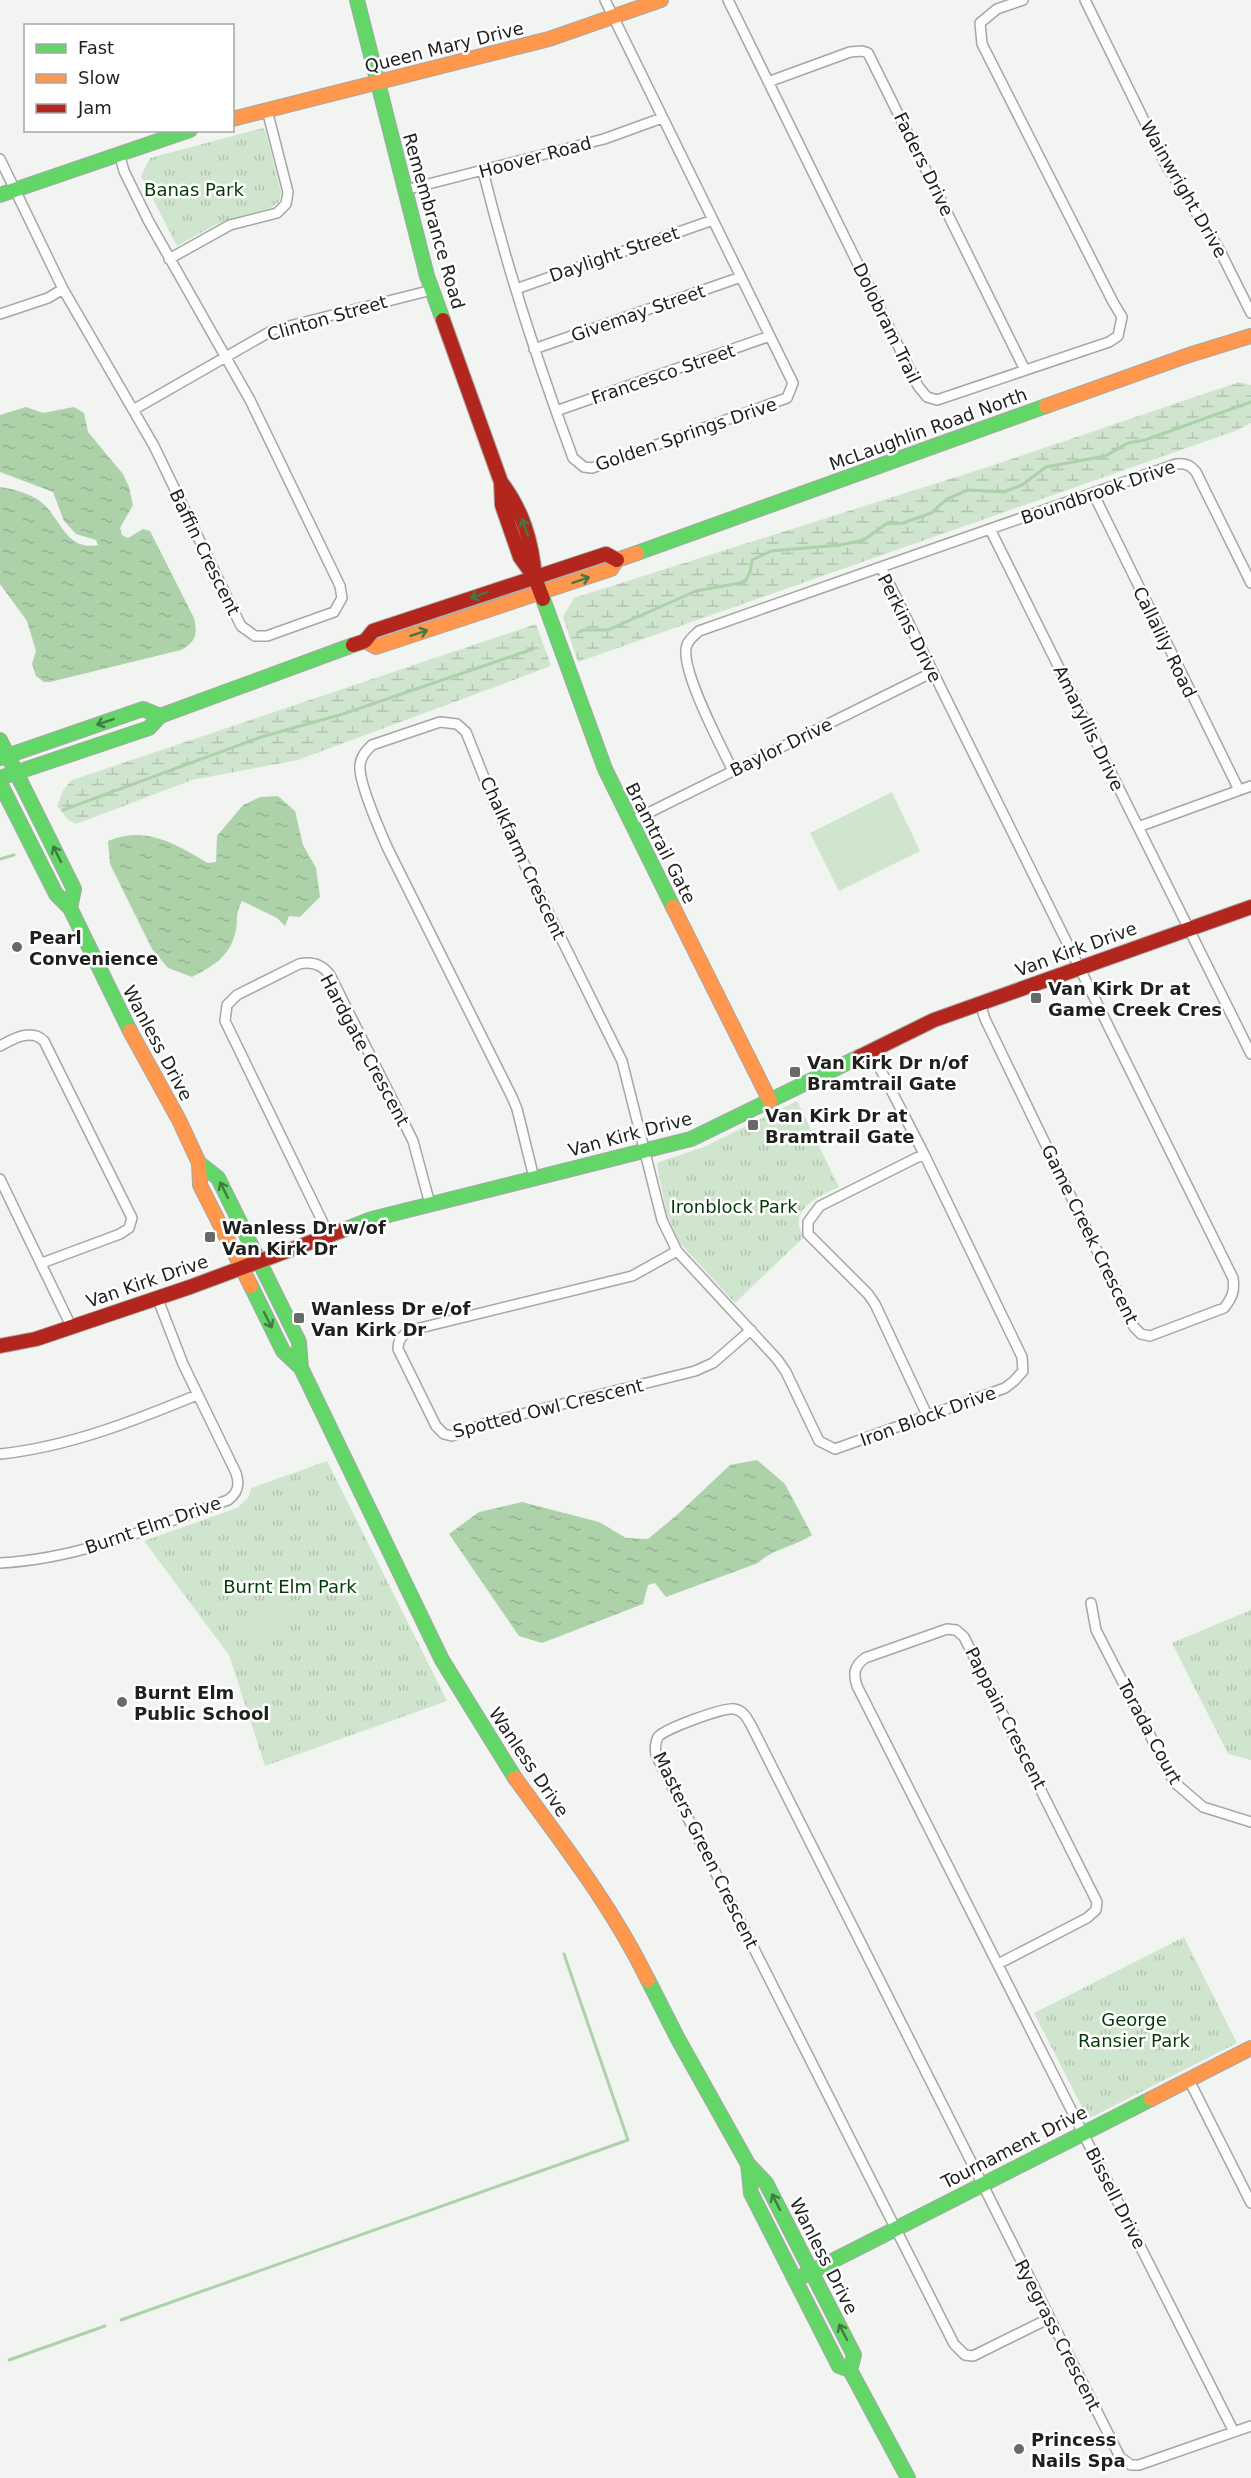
<svg xmlns="http://www.w3.org/2000/svg" width="1251" height="2478" viewBox="0 0 1251 2478" font-family="'DejaVu Sans',sans-serif">
<defs>
<pattern id="grass-tufts" width="24" height="20" patternUnits="userSpaceOnUse" patternTransform="scale(1.5)"><rect width="24" height="20" fill="#d0e5ce"/><path d="M3 7l-1-3M5 7V3M7 7l1-3M15 17l-1-3M17 17v-4M19 17l1-3" fill="none" stroke="#b2c4b0"/></pattern>
<pattern id="wetland-marsh" width="20" height="14" patternUnits="userSpaceOnUse" patternTransform="scale(1.5)"><rect width="20" height="14" fill="#d0e5ce"/><path d="M1 5h8M5 5V1M11 12h8M15 12V8" fill="none" stroke="#b2c4b0"/></pattern>
<pattern id="water-ripples" width="26" height="14" patternUnits="userSpaceOnUse" patternTransform="scale(1.5)"><rect width="26" height="14" fill="#add2aa"/><path d="M2 4q2-2 4 0t4 0M15 11q2-2 4 0t4 0" fill="none" stroke="#94b492"/></pattern>
</defs>
<rect width="100%" height="100%" fill="#f2f4f1"/>
<path fill="url(#grass-tufts)" d="M 263,128 L 266,133 L 281,192 L 279,202 L 270,208 L 217,224 L 177,246 L 141,176 L 150,158 Z
M 797,1101 L 839,1187 C 819,1196 786,1210 804,1237 L 735,1303 L 679,1242 L 667,1215 L 657,1165 L 659,1162 L 704,1147 Z
M 327,1461 L 447,1701 L 265,1766 L 229,1655 L 144,1541 L 237,1508 L 248,1498 L 251,1488 Z
M 1251,1610 L 1251,1760 L 1228,1754 L 1172,1643 Z
M 1184,1937 L 1237,2043 L 1090,2118 L 1087,2117 L 1034,2013 Z"/>
<path fill="url(#wetland-marsh)" d="M 1239,382 L 1251,385 L 1251,423 L 1235,431 L 578,662 L 563,617 L 574,598 L 994,465 Z
M 536,624 L 551,666 L 298,760 L 192,780 L 76,824 L 68,820 L 57,806 L 63,790 L 72,780 Z"/>
<path fill="#d0e5ce" d="M 892,792 L 920,851 L 839,891 L 810,833 Z
M 287,1601 L 295,1622 L 256,1637 L 248,1616 Z"/>
<path fill="url(#water-ripples)" d="M 26,407 L 43,413 L 74,407 L 84,413 L 88,432 L 123,474 L 129,487 L 133,505 L 120,528 L 122,535 L 128,538 L 143,529 L 150,531 L 194,618 C 198,635 196,641 181,650 L 50,682 L 44,682 L 36,676 L 32,664 L 36,651 L 27,621 L 0,584 L 0,487 C 13,489 25,492 37,499 C 60,513 64,552 98,545 L 96,540 L 76,534 L 64,521 L 53,492 L 0,472 L 0,415 Z
M 278,796 L 295,811 L 303,845 L 316,868 L 320,897 L 300,917 L 289,916 L 285,926 L 277,918 L 242,901 C 234,917 239,921 235,934 C 229,957 212,967 192,977 L 168,968 L 152,949 L 110,864 L 108,841 C 146,825 175,844 208,863 L 216,862 L 217,836 L 243,805 L 260,797 Z
M 757,1460 L 785,1484 L 812,1535 C 794,1547 774,1548 758,1563 L 666,1597 L 655,1583 L 648,1585 L 643,1604 L 542,1643 L 519,1636 L 449,1534 L 479,1512 L 522,1502 L 599,1522 L 626,1538 L 648,1539 L 678,1514 L 730,1465 Z"/>
<g fill="none" stroke-linecap="round" stroke-linejoin="round">
<path stroke="#add2aa" stroke-width="3" d="M 579,632 L 584,630 L 608,630 L 696,591 L 745,582 L 750,572 L 752,560 L 771,551 L 840,545 L 864,540 L 886,524 L 903,523 L 931,513 L 947,499 L 968,490 L 1004,492 L 1022,485 L 1046,467 L 1105,456 L 1128,443 L 1145,440 L 1251,402
M 63,810 L 261,737 L 343,714 L 533,649
M 0,859 L 14,855
M 121,2320 L 628,2140 L 564,1954
M 9,2360 L 105,2326"/>
<defs>
<path id="street" d="M 728,0 L 918,386 L 927,397 L 937,400 L 1109,342 L 1118,336 L 1122,317 L 1113,302 L 982,44 L 980,23 L 997,9 L 1023,0
M 1085,0 L 1165,163 L 1219,249 L 1251,313
M 768,82 L 850,52 L 862,51 L 868,53 L 1025,370
M 0,159 L 63,289 L 154,446 L 241,626 L 255,636 L 267,636 L 334,612 L 342,598 L 340,586 L 250,400 L 148,220 L 124,171 L 119,153
M 483,171 C 507,268 538,364 573,458 L 584,467 L 592,468 L 787,398 L 793,383 L 605,0
M 405,190 L 604,139 L 662,118
M 169,259 L 230,225 L 277,213 L 286,204 L 288,192 L 267,110
M 516,289 L 713,220
M 0,314 L 48,298 L 63,289
M 534,349 L 741,277
M 133,410 L 273,330 L 432,290
M 556,411 L 770,336
M 1093,493 L 1239,790
M 990,529 L 1251,1054
M 881,567 L 1176,464 C 1186,463 1190,465 1196,472 L 1251,583
M 733,771 C 722,748 678,666 687,645 C 689,639 695,635 699,631 L 881,567 L 1233,1278 C 1235,1291 1232,1298 1224,1308 L 1150,1336 L 1141,1334 L 1134,1327 L 985,1019 L 980,1003
M 630,822 L 933,672
M 1138,827 L 1251,786
M 0,1046 C 13,1039 31,1028 44,1041 L 132,1218 L 129,1228 L 120,1234 L 42,1263
M 924,1154 L 820,1206 L 808,1222 L 808,1234 L 868,1294 L 875,1304 L 928,1417
M 534,1178 L 517,1109 L 512,1097 L 388,849 C 380,831 358,782 360,765 C 361,756 366,751 372,745 L 440,722 L 457,724 L 466,732 L 495,805 L 622,1061 L 662,1220 L 677,1251 L 777,1359 L 786,1372 L 819,1441 L 835,1449 L 1005,1388 L 1014,1381 L 1023,1371 L 1022,1357 L 924,1154 L 871,1051
M 0,1179 L 71,1326
M 329,1235 L 225,1021 L 227,1005 L 237,995 L 299,964 C 312,961 322,964 330,975 L 413,1141 L 430,1204
M 677,1251 L 632,1276 L 420,1328 C 408,1331 398,1335 398,1349 L 436,1426 L 444,1434 L 452,1436 L 486,1423 L 695,1371 L 713,1363 L 751,1330
M 0,1454 C 68,1447 134,1421 197,1395
M 0,1563 C 79,1559 154,1527 228,1500 C 238,1493 240,1485 236,1473 L 183,1364 L 157,1297
M 1091,1603 L 1096,1630 L 1174,1782 L 1203,1807 L 1251,1822
M 998,1964 L 1087,1918 L 1096,1910 L 1097,1902 L 964,1637 L 956,1630 L 947,1629 L 865,1658 C 854,1666 853,1674 857,1686 L 1234,2432
M 1189,2080 L 1251,2203
M 1050,2318 L 973,2356 L 965,2355 L 954,2344 L 656,1755 C 655,1749 655,1743 658,1737 C 664,1729 724,1707 734,1709 C 743,1710 747,1718 751,1725 C 874,1969 997,2213 1120,2457 L 1131,2465 L 1139,2465 L 1251,2426"/>
<path id="fast" d="M 357,0 L 427,276 L 443,320
M 0,195 L 190,130
M 637,553 L 1046,406
M 543,599 L 605,769 L 673,907
M 0,740 L 74,889 L 70,908
M 1,758 L 143,709 L 160,716
M 0,778 L 149,728 L 160,716 L 353,645
M 0,783 L 56,894 L 70,908 L 130,1031
M 199,1163 L 218,1178 L 299,1342 L 301,1368
M 341,1231 L 372,1219 L 691,1139 L 859,1057
M 251,1286 L 283,1351 L 301,1368 L 442,1660 L 515,1778
M 648,1980 L 678,2039 L 748,2164 L 766,2183 L 854,2355 L 850,2370
M 748,2164 L 751,2193 L 839,2366 L 850,2370 L 908,2478
M 795,2280 L 1151,2099"/>
<path id="slow" d="M 232,119 L 549,39 L 661,0
M 1046,406 L 1189,355 L 1251,336
M 365,641 L 376,647 L 611,569 L 617,560 L 637,553
M 673,907 L 770,1101
M 130,1031 L 179,1120 L 199,1163 L 200,1185 L 251,1286
M 515,1778 C 564,1845 611,1905 648,1980
M 1151,2099 L 1251,2048"/>
<path id="jam" d="M 443,320 L 501,482 L 502,505 L 520,557 L 535,578 L 543,599
M 501,482 C 523,511 532,542 535,578
M 353,645 L 365,641 L 373,631 L 606,554 L 617,560
M 859,1057 L 934,1020 L 1251,907
M 0,1346 L 36,1339 L 190,1287 L 341,1231"/>
</defs>
<use href="#street" stroke="#a5a6a5" stroke-width="12"/>
<use href="#fast" stroke="#a5a6a5" stroke-width="16"/>
<use href="#slow" stroke="#a5a6a5" stroke-width="16"/>
<use href="#jam" stroke="#a5a6a5" stroke-width="16"/>
<use href="#street" stroke="#fdfdfd" stroke-width="9"/>
<use href="#fast" stroke="#63d668" stroke-width="14"/>
<use href="#slow" stroke="#ff974d" stroke-width="14"/>
<use href="#jam" stroke="#b3261e" stroke-width="14"/>
</g>
<defs><path id="oneway-shaft" d="M-6 0H5M1.5-3L5.5 0L1.5 3" fill="none" stroke-width="1.6" stroke-linecap="round" stroke-linejoin="round" transform="scale(1.5)"/></defs>
<g stroke="#407b43">
<use href="#oneway-shaft" transform="translate(525 527) rotate(-109)"/>
<use href="#oneway-shaft" transform="translate(581 580) rotate(-19)"/>
<use href="#oneway-shaft" transform="translate(479 595) rotate(161)"/>
<use href="#oneway-shaft" transform="translate(419 633) rotate(-19)"/>
<use href="#oneway-shaft" transform="translate(105 722) rotate(161)"/>
<use href="#oneway-shaft" transform="translate(57 854) rotate(-116)"/>
<use href="#oneway-shaft" transform="translate(224 1190) rotate(-116)"/>
<use href="#oneway-shaft" transform="translate(268 1320) rotate(63)"/>
<use href="#oneway-shaft" transform="translate(776 2202) rotate(-117)"/>
<use href="#oneway-shaft" transform="translate(843 2332) rotate(-117)"/>
</g>
<g fill="#686a68" stroke="#fff" stroke-width="2">
<circle cx="17" cy="947" r="6"/>
<rect x="1030" y="992" width="12" height="12" rx="3"/>
<rect x="789" y="1066" width="12" height="12" rx="3"/>
<rect x="747" y="1119" width="12" height="12" rx="3"/>
<rect x="204" y="1231" width="12" height="12" rx="3"/>
<rect x="293" y="1312" width="12" height="12" rx="3"/>
<circle cx="122" cy="1702" r="6"/>
<circle cx="1019" cy="2449" r="6"/>
</g>
<g text-anchor="middle" dominant-baseline="central" stroke-width="5" stroke-linejoin="round" paint-order="stroke">
<g font-size="18" fill="#1e201e" stroke="#fff">
<text transform="translate(444 47) rotate(-14)">Queen Mary Drive</text>
<text transform="translate(535 157) rotate(-15)">Hoover Road</text>
<text transform="translate(924 164) rotate(64)">Faders Drive</text>
<text transform="translate(1184 189) rotate(60)">Wainwright Drive</text>
<text transform="translate(434 221) rotate(74)">Remembrance Road</text>
<text transform="translate(614 254) rotate(-19)">Daylight Street</text>
<text transform="translate(638 313) rotate(-19)">Givemay Street</text>
<text transform="translate(327 318) rotate(-16)">Clinton Street</text>
<text transform="translate(887 323) rotate(64)">Dolobram Trail</text>
<text transform="translate(663 374) rotate(-19)">Francesco Street</text>
<text transform="translate(928 429) rotate(-20)">McLaughlin Road North</text>
<text transform="translate(686 434) rotate(-19)">Golden Springs Drive</text>
<text transform="translate(1098 492) rotate(-19)">Boundbrook Drive</text>
<text transform="translate(205 552) rotate(64)">Baffin Crescent</text>
<text transform="translate(910 628) rotate(63)">Perkins Drive</text>
<text transform="translate(1165 642) rotate(64)">Callalily Road</text>
<text transform="translate(1089 728) rotate(64)">Amaryllis Drive</text>
<text transform="translate(781 747) rotate(-26)">Baylor Drive</text>
<text transform="translate(661 843) rotate(63)">Bramtrail Gate</text>
<text transform="translate(523 858) rotate(65)">Chalkfarm Crescent</text>
<text transform="translate(1076 949) rotate(-20)">Van Kirk Drive</text>
<text transform="translate(158 1043) rotate(62)">Wanless Drive</text>
<text transform="translate(365 1050) rotate(62)">Hardgate Crescent</text>
<text transform="translate(630 1134) rotate(-15)">Van Kirk Drive</text>
<text transform="translate(1090 1234) rotate(64)">Game Creek Crescent</text>
<text transform="translate(147 1281) rotate(-19)">Van Kirk Drive</text>
<text transform="translate(548 1408) rotate(-14)">Spotted Owl Crescent</text>
<text transform="translate(928 1416) rotate(-20)">Iron Block Drive</text>
<text transform="translate(153 1525) rotate(-19)">Burnt Elm Drive</text>
<text transform="translate(1006 1718) rotate(63)">Pappain Crescent</text>
<text transform="translate(1150 1732) rotate(62)">Torada Court</text>
<text transform="translate(529 1762) rotate(56)">Wanless Drive</text>
<text transform="translate(706 1850) rotate(64)">Masters Green Crescent</text>
<text transform="translate(1014 2147) rotate(-27)">Tournament Drive</text>
<text transform="translate(1116 2198) rotate(63)">Bissell Drive</text>
<text transform="translate(824 2256) rotate(63)">Wanless Drive</text>
<text transform="translate(1058 2335) rotate(63)">Ryegrass Crescent</text>
</g>
<g font-size="18" fill="#023a04" stroke="#fff">
<text x="194" y="189">Banas Park</text>
<text x="734" y="1206">Ironblock Park</text>
<text x="290" y="1586">Burnt Elm Park</text>
<text x="1134" y="2019">George<tspan x="1134" dy="21">Ransier Park</tspan></text>
</g>
<g font-size="18" font-weight="bold" fill="#1e201e" stroke="#fff" text-anchor="start">
<text x="29" y="937">Pearl<tspan x="29" dy="21">Convenience</tspan></text>
<text x="1048" y="988">Van Kirk Dr at<tspan x="1048" dy="21">Game Creek Cres</tspan></text>
<text x="807" y="1062">Van Kirk Dr n/of<tspan x="807" dy="21">Bramtrail Gate</tspan></text>
<text x="765" y="1115">Van Kirk Dr at<tspan x="765" dy="21">Bramtrail Gate</tspan></text>
<text x="222" y="1227">Wanless Dr w/of<tspan x="222" dy="21">Van Kirk Dr</tspan></text>
<text x="311" y="1308">Wanless Dr e/of<tspan x="311" dy="21">Van Kirk Dr</tspan></text>
<text x="134" y="1692">Burnt Elm<tspan x="134" dy="21">Public School</tspan></text>
<text x="1031" y="2439">Princess<tspan x="1031" dy="21">Nails Spa</tspan></text>
</g>
</g>
<rect x="24" y="24" width="210" height="108" fill="#ffffff" stroke="#a5a6a5" stroke-width="1.5"/>
<rect x="36" y="44" width="30" height="9" fill="#63d668" stroke="#a5a6a5" stroke-width="1.5"/>
<text x="78" y="54" font-size="18" fill="#1e201e">Fast</text>
<rect x="36" y="74" width="30" height="9" fill="#ff974d" stroke="#a5a6a5" stroke-width="1.5"/>
<text x="78" y="84" font-size="18" fill="#1e201e">Slow</text>
<rect x="36" y="104" width="30" height="9" fill="#b3261e" stroke="#a5a6a5" stroke-width="1.5"/>
<text x="78" y="114" font-size="18" fill="#1e201e">Jam</text>
</svg>
